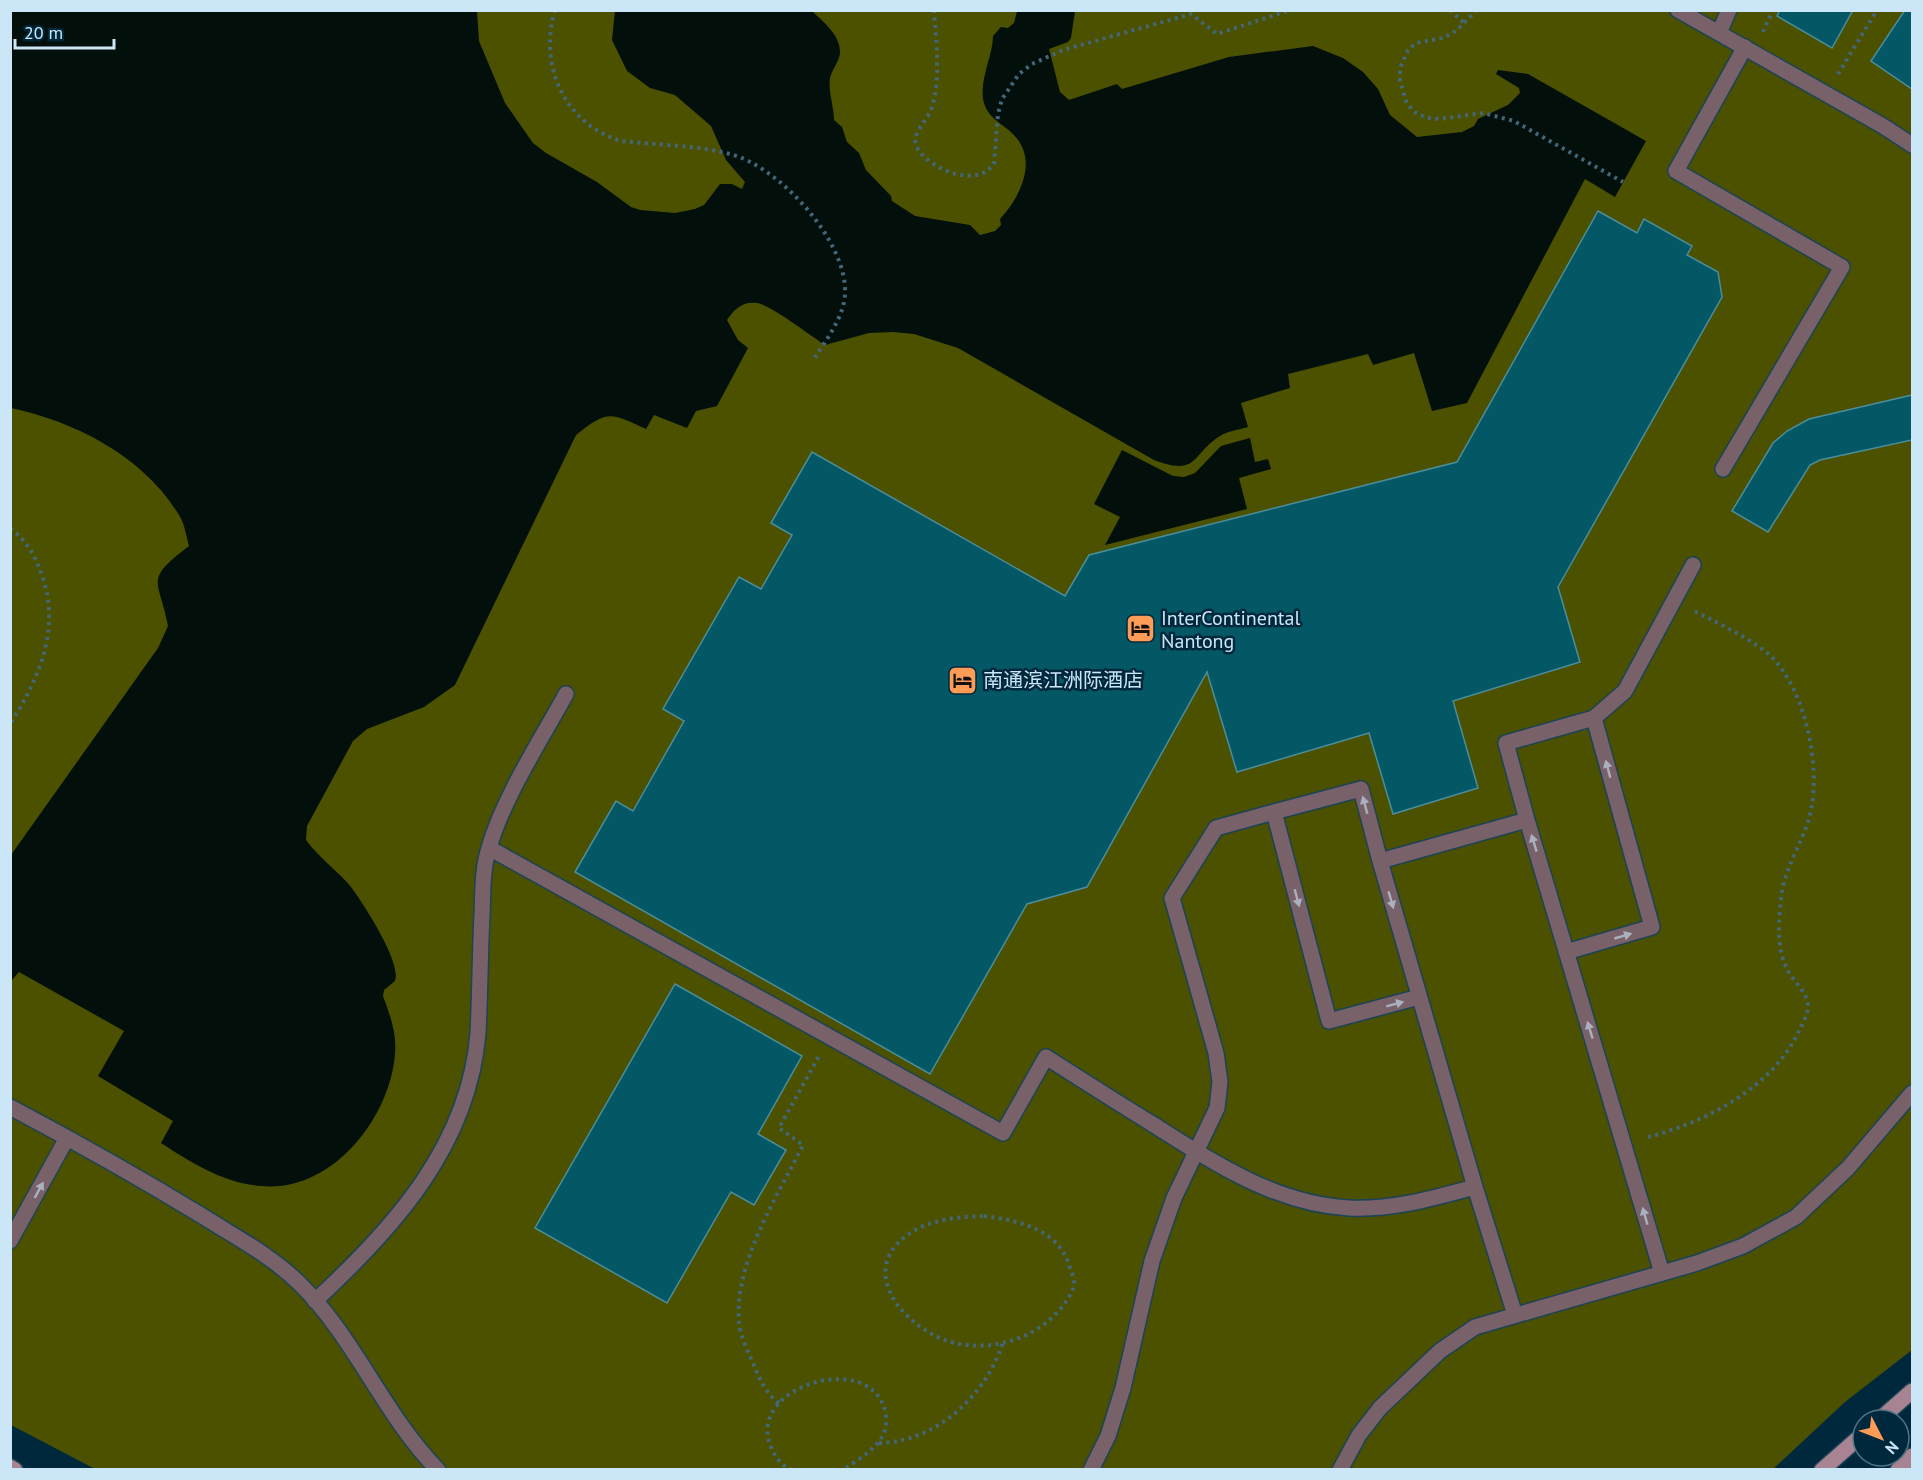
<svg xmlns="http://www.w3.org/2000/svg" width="1923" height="1480" viewBox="0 0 1923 1480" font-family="'PT Sans','Noto Sans SC',sans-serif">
<rect width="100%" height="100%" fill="#00283c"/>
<path fill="#4c5100" d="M 10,11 L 1912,11 L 1912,1350 L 1845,1402 L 1772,1470 L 97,1470 L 11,1425 Z"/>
<path fill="#020f0b" d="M 11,10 L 477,11 L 479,41 L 505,103 L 533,143 L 546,153 L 597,182 L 631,207 L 640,210 L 675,213 L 695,209 L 704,205 L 720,184 L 732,184 L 742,189 L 745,182 L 726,160 L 711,126 L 675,95 L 650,88 L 627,71 L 612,40 L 615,11 L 812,11 C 823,22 840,34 840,52 C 840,61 832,69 830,78 C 828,92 834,106 834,120 L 842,127 L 847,142 L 859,153 L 866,170 L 891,196 L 892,201 L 915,216 L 970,225 L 980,235 L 995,231 L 1001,225 L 1000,219 C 1017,201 1037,166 1018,140 C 1009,126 989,121 984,103 C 978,82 993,56 993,36 L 1001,27 L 1008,28 L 1014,23 L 1017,11 L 1075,11 L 1071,38 L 1068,42 L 1049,49 L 1060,92 L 1069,100 L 1117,84 L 1122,89 L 1229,57 L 1313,46 L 1343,58 L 1363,72 L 1378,89 L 1390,115 L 1417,137 L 1462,132 L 1474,126 L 1478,119 L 1508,105 L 1520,93 L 1519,88 L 1496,74 L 1498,70 L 1528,74 L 1646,141 L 1615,197 L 1585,179 L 1467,403 L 1432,411 L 1414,353 L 1373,365 L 1368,354 L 1288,374 L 1290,388 L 1241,403 L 1248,427 C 1239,430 1227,431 1220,436 C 1191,454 1199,477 1154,460 L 958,348 L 914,334 L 893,332 L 869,333 L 825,345 C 811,336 771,305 757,303 C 743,301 734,309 727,320 L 738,340 L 748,348 L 717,406 L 696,411 L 687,428 L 654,415 L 646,429 C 611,413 608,409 576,435 L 455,685 L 424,707 L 367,729 L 353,741 L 307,826 L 306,840 C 319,858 337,870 351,887 C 363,903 402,963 395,981 L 384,990 L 383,996 C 390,1015 397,1033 395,1054 C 390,1118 332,1193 261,1186 C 223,1183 192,1163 161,1143 L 173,1121 L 98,1076 L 124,1031 L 19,972 L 11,981 L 11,855 L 158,648 L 168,626 C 159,578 143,581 189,546 C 186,536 185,524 179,515 C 143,456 76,422 11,408 Z
M 1250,438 L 1255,462 L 1268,459 L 1271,469 L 1239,478 L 1247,509 L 1105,545 L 1120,517 L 1094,504 L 1122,450 L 1173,476 L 1184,477 L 1195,473 L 1221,446 Z"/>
<path fill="#045765" stroke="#4a8e9d" stroke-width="1.5" d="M 1780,10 L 1853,10 L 1832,48 L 1777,16 Z
M 1905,10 L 1912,10 L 1912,89 L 1871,61 Z
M 1598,211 L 1637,233 L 1644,219 L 1692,246 L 1687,255 L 1718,272 L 1722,297 L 1558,587 L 1580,662 L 1453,701 L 1478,788 L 1393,814 L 1369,733 L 1237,772 L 1207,672 L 1087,887 L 1027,904 L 930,1074 L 575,872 L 616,801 L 633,811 L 684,721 L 663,709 L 739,577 L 761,589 L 792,535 L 771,523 L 812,452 L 1065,596 L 1089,555 L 1457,462 Z
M 1912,395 L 1912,440 L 1820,460 L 1810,465 L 1768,532 L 1732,511 L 1773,443 L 1787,431 L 1809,419 Z
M 675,984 L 802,1056 L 758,1134 L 786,1150 L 754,1205 L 731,1192 L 667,1303 L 535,1228 Z"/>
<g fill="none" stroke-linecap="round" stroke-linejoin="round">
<defs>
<path id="lane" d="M 1719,33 L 1729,10
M 1723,469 L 1842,267 L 1676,171 L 1745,47
M 1594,718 L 1625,691 L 1693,565
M 1527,820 L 1506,743 L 1594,718 L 1652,927 L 1566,952
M 489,848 L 1003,1133 L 1046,1057 C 1082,1080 1118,1103 1154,1125 C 1214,1163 1276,1204 1349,1208 C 1393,1210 1434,1198 1475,1187
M 1380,861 L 1361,789 L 1274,812 L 1329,1021 L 1419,997
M 10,1241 L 67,1138
M 315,1301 C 394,1228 469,1145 478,1033 C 480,994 480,954 482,915 C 483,893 482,869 489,848 C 503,798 541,740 566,694
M 1515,1315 L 1475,1187 L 1380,861 L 1527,820 L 1662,1273
M 1091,1470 L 1108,1436 L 1123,1388 L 1152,1261 L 1174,1198 L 1217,1108 L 1220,1082 L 1216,1053 L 1172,898 L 1216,828 L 1274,812"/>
<path id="street" d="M 1678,10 L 1883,126 L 1912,145
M 10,1107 C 76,1142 140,1178 204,1217 C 237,1238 272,1256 300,1284 C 355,1338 384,1415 438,1470
M 1340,1470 L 1359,1435 L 1380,1408 L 1440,1351 L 1475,1327 L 1697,1263 L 1743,1246 L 1796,1217 L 1848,1168 L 1912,1093"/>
<path id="secondary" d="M 1879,1420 L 1912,1391
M 10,1467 L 15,1470
M 1822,1470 L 1863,1434
M 1898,1470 L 1912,1456"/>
</defs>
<use href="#lane" stroke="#1c4356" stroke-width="18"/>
<use href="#street" stroke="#1c4356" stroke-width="18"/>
<use href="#secondary" stroke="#1c4356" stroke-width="18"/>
<path stroke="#436679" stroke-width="4" stroke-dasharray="3 4.5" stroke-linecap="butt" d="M 555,10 C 538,66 565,124 621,141 C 657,145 695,145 730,154 C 779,166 848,242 845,294 C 844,317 826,340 814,359
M 934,10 C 936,43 941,75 932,107 C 929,119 912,132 916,145 C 921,159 943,171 956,174 C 971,177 984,177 994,164 L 998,114 L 1002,99 L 1019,74 L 1032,64 L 1063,50 L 1191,14 L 1217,34 L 1290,10
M 1450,10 L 1464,23
M 1477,10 L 1456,31 L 1443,38 L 1416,43 L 1408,50 L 1400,68 L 1400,81 L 1407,104 L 1416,113 L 1427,118 L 1440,119 L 1483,113 L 1514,121 L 1623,182
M 1763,32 L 1773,10
M 1838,74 L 1877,10
M 10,529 C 25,538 34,554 40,570 C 62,625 41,676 10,724
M 1648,1137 C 1706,1122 1772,1088 1799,1031 C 1802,1025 1808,1014 1808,1006 C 1808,993 1794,982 1788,971 C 1775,947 1779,917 1782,891 C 1787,863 1805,839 1811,810 C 1821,763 1804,682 1765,651 C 1743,635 1718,623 1694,611
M 984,1216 C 1017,1220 1058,1229 1069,1265 C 1071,1271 1074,1277 1074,1283 C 1074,1290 1069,1297 1065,1303 C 1042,1335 1000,1351 960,1344 C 914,1337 853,1276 906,1236 C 928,1219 958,1217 984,1216 Z
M 779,1403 C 765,1393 759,1377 752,1361 C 747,1349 740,1335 739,1322 C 734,1263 778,1195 803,1145 L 779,1128 L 819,1056
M 879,1443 C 936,1442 986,1396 1003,1342
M 792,1470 C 782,1466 775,1457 771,1447 C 744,1385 877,1347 886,1416 C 890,1442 862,1457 843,1470"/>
<use href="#lane" stroke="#79616a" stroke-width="15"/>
<use href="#street" stroke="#79616a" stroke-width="15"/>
<use href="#secondary" stroke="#a88391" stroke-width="15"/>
</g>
<defs><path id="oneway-solid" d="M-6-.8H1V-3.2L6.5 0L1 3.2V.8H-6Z" transform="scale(1.5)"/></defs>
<g fill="#aab1be">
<use href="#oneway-solid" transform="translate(1608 769) rotate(-105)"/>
<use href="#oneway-solid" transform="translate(1365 805) rotate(-105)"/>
<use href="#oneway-solid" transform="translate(1534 843) rotate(-107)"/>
<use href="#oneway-solid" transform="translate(1297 898) rotate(75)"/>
<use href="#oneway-solid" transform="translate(1391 900) rotate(74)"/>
<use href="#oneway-solid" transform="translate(1623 936) rotate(-16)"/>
<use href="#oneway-solid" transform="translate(1395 1004) rotate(-15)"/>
<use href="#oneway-solid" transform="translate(1590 1030) rotate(-107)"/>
<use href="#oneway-solid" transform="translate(39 1190) rotate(-61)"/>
<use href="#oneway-solid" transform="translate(1645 1216) rotate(-106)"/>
</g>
<defs>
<symbol id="hotel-square" viewBox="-11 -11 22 22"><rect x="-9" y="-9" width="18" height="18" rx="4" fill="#fd9c57" stroke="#00283c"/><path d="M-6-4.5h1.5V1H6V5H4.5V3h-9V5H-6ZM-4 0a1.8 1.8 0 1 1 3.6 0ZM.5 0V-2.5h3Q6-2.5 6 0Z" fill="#111"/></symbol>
</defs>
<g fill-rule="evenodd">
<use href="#hotel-square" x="1124" y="612" width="33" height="33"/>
<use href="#hotel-square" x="946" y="664" width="33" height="33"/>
</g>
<g text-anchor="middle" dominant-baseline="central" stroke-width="5" stroke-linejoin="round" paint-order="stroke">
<g font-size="20" fill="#cbe6f6" stroke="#00283c" text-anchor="start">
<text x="1161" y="618">InterContinental<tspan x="1161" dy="23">Nantong</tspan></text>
<text x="983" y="680">南通滨江洲际酒店</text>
</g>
</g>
<rect width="1923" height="1480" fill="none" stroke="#cbe6f6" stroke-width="24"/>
<g transform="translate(1881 1438) rotate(132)"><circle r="28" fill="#00283c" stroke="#517486" stroke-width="1.5"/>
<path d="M0-4.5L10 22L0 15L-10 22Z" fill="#fd9c57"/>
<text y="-9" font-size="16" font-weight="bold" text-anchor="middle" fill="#cbe6f6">N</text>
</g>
<path d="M15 39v9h99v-9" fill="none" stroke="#cbe6f6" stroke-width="3"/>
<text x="24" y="39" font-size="18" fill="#cbe6f6" stroke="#00283c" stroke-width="4.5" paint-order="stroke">20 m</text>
</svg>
